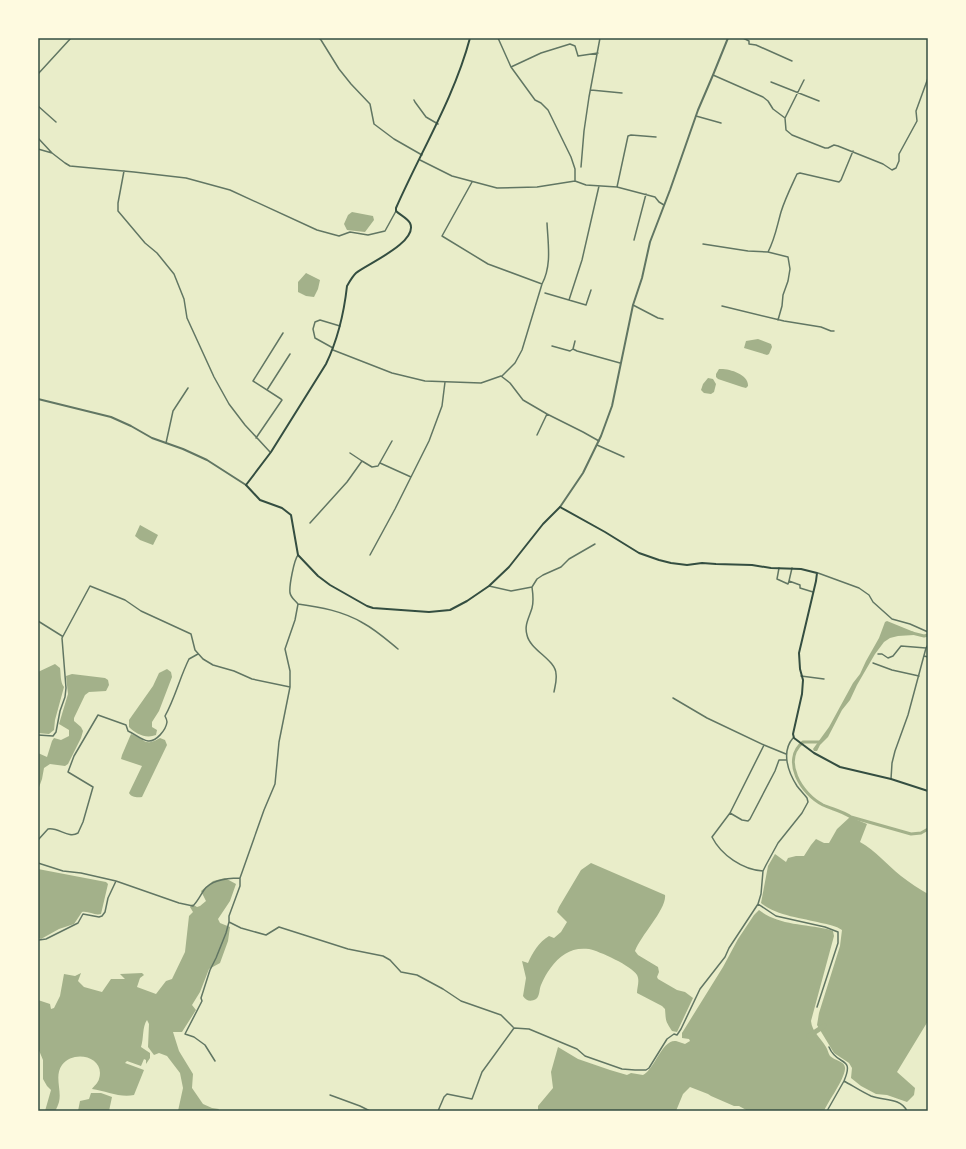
<svg xmlns="http://www.w3.org/2000/svg" width="966" height="1149" viewBox="0 0 966 1149" font-family="Figtree,sans-serif">
<rect width="100%" height="100%" fill="#e9edc9"/>
<path fill="#a3b18a" d="M 352,212 L 373,216 L 374,220 L 365,232 L 347,230 L 344,224 L 348,215 Z
M 306,273 L 320,280 L 318,289 L 314,297 L 306,296 L 298,292 L 298,282 Z
M 758,339 L 771,344 L 772,347 L 769,354 L 767,355 L 744,348 L 746,341 Z
M 719,369 C 728,368 749,374 748,386 L 746,388 L 742,387 L 718,379 L 716,377 L 716,374 Z
M 708,378 L 713,379 L 716,384 L 714,392 L 711,394 L 704,393 L 701,390 L 703,384 Z
M 140,525 L 158,535 L 153,545 L 140,540 L 135,536 Z
M 887,621 L 914,632 L 915,634 L 914,635 L 898,636 L 890,638 L 884,642 L 875,654 L 857,685 L 850,700 L 842,710 L 828,737 L 820,745 L 817,751 L 814,751 L 813,749 L 829,727 L 853,683 L 860,674 L 866,661 L 879,638 L 885,622 Z
M 55,664 L 60,668 C 61,674 60,682 64,687 L 55,720 L 54,730 L 49,734 L 38,733 L 38,672 Z
M 167,669 L 171,672 L 172,677 L 159,711 L 152,722 L 152,727 L 157,730 L 156,735 C 146,739 136,734 129,727 L 129,720 L 153,686 L 159,673 Z
M 72,674 L 105,678 L 108,680 L 109,685 L 106,691 L 89,692 L 85,695 L 74,718 L 74,721 L 81,727 L 83,731 L 81,738 L 68,764 L 65,766 L 50,764 L 44,768 L 42,779 L 38,790 L 38,753 L 47,757 L 52,741 L 54,738 L 61,740 L 69,736 L 69,730 L 59,724 L 68,694 L 66,676 Z
M 131,734 C 146,738 143,748 160,738 L 165,740 L 167,745 L 142,797 C 137,798 131,797 129,793 L 142,766 L 121,759 L 122,755 Z
M 850,817 L 867,824 L 860,842 C 876,851 887,865 901,876 C 910,883 919,889 928,894 L 928,1021 L 897,1072 L 915,1088 L 914,1095 L 907,1102 L 887,1095 L 876,1094 L 861,1086 L 851,1078 L 852,1068 L 849,1063 L 834,1053 L 817,1025 L 819,1013 L 840,946 L 842,930 C 836,926 828,924 821,923 C 802,918 777,916 761,903 L 768,866 L 775,854 L 786,862 L 788,858 L 796,856 L 804,856 L 811,845 L 816,839 L 824,843 L 829,843 L 837,829 Z
M 591,863 L 665,895 C 667,909 641,935 635,951 L 638,955 L 658,967 L 659,972 L 657,977 L 658,979 L 677,990 L 685,992 L 693,998 L 677,1032 L 672,1031 C 665,1020 666,1021 665,1009 L 662,1006 L 637,993 C 637,987 640,981 637,975 C 632,966 599,951 589,949 C 580,948 572,949 565,954 C 554,961 546,973 541,985 C 539,989 540,996 536,999 C 531,1002 526,1001 523,996 L 526,978 L 522,961 L 528,963 C 532,953 539,942 549,936 L 554,938 L 561,932 L 567,922 L 557,912 L 559,907 L 581,870 Z
M 38,869 L 106,882 L 108,884 L 101,914 C 95,916 89,911 82,912 L 74,924 L 59,929 L 41,939 L 38,938 Z
M 225,878 L 236,884 L 230,901 L 218,919 L 220,923 L 230,927 L 228,941 L 220,963 L 209,969 L 200,992 L 192,1005 L 196,1010 L 182,1032 L 173,1032 L 179,1051 L 193,1074 L 192,1088 L 203,1104 L 212,1108 L 219,1109 L 218,1111 L 178,1111 L 183,1088 L 180,1073 L 167,1056 L 159,1053 L 154,1055 L 148,1047 L 149,1024 L 147,1020 C 142,1027 144,1038 141,1047 L 150,1053 L 150,1058 L 146,1064 L 146,1060 L 144,1059 L 141,1066 L 127,1061 L 125,1063 L 144,1070 L 134,1095 C 120,1098 106,1091 92,1089 C 94,1086 98,1083 99,1079 C 106,1057 74,1049 62,1065 C 54,1076 62,1090 59,1102 C 58,1105 57,1108 55,1111 L 45,1111 L 51,1090 L 47,1086 L 43,1079 L 43,1060 L 38,1048 L 38,1000 L 50,1004 L 51,1009 L 54,1008 L 60,996 L 64,974 L 75,976 L 81,973 L 78,981 L 84,987 L 102,992 L 111,979 L 125,979 L 120,974 L 142,973 L 144,975 L 140,978 L 137,987 L 156,994 L 166,981 L 172,979 L 185,952 L 189,916 L 193,912 L 190,907 L 192,904 L 197,907 L 200,906 L 206,901 L 201,891 L 213,881 Z
M 759,910 C 778,925 804,924 827,929 L 833,931 L 834,936 L 811,1021 C 812,1032 821,1038 826,1047 C 828,1050 828,1053 830,1056 C 835,1061 846,1061 845,1069 C 844,1080 829,1100 824,1111 L 748,1111 L 739,1106 L 734,1106 L 711,1096 L 708,1094 L 690,1087 L 683,1094 L 676,1111 L 538,1111 L 538,1106 L 553,1088 L 551,1072 L 558,1047 L 578,1059 L 610,1070 L 627,1075 L 631,1073 L 643,1075 C 655,1069 662,1039 676,1041 C 679,1042 682,1043 685,1044 L 690,1041 L 689,1039 L 682,1038 L 682,1033 L 723,967 L 738,939 L 754,915 Z
M 91,1093 L 101,1093 L 112,1097 L 109,1111 L 78,1111 L 80,1101 L 89,1099 Z"/>
<g fill="none" stroke-linecap="round" stroke-linejoin="round">
<path stroke="#a3b18a" stroke-width="3" d="M 912,633 L 924,636 L 928,635
M 820,742 L 803,742 C 781,760 801,794 823,805 C 832,809 842,811 851,817 L 911,834 L 921,833 L 928,829"/>
<path stroke="#a3b18a" stroke-width="5" d="M 809,1036 L 824,1026"/>
<path stroke="#617663" stroke-width="1.5" d="M 319,38 L 321,40 L 339,69 L 351,84 L 370,104 L 374,124 L 394,139 L 422,155
M 498,38 L 511,67
M 743,38 L 749,41 L 749,44 L 756,45 L 792,61
M 38,74 L 71,38
M 713,75 L 763,97 L 768,101 L 773,109 L 785,118 L 786,130 L 792,135 L 825,148 L 828,148 L 834,145 L 838,146 L 883,164 L 892,170 L 896,168 L 899,161 L 899,154 L 917,121 L 916,111 L 928,78
M 771,82 L 819,101
M 591,90 L 622,93
M 414,100 L 415,102 L 426,117 L 438,124
M 38,106 L 56,122
M 696,116 L 721,123
M 785,118 L 804,80
M 38,138 L 52,153
M 38,149 L 52,153 L 65,163 L 70,166 L 134,172 L 186,178 L 230,190 L 317,230 L 339,236 L 350,232 L 368,235 L 385,231 L 396,211
M 420,160 L 452,176 L 497,188 L 537,187 L 575,181 L 586,185 L 617,187 L 655,197 L 659,202 L 664,205
M 581,167 L 584,131 L 589,97 L 600,38
M 124,171 L 118,203 L 118,211 L 145,243 L 157,253 L 174,274 L 184,299 L 187,318 L 214,377 L 229,404 L 245,425 L 270,452
M 575,181 L 575,169 L 571,157 L 548,110 L 541,103 L 535,100 L 511,67 L 541,53 L 570,44 L 575,46 L 578,56 L 598,53
M 472,182 L 442,236 L 488,264 L 542,284 C 552,265 548,244 547,223
M 617,187 L 628,136 L 631,135 L 656,137
M 634,240 L 646,194
M 703,244 L 748,251 L 768,252 L 788,257 L 790,269 L 788,281 L 783,295 L 782,306 L 778,320
M 768,252 C 775,239 777,226 781,212 C 785,199 791,187 797,174 L 800,173 L 839,182 L 841,180 L 853,151
M 545,293 L 586,305 L 591,290
M 569,300 L 582,260 L 599,186
M 633,305 L 658,318 L 663,319
M 722,306 L 784,321 L 821,327 L 831,331 L 834,331
M 575,341 L 573,349 L 577,351 L 620,363
M 552,346 L 570,351 L 573,349
M 333,348 L 315,338 L 313,329 L 315,322 L 320,320 L 340,326
M 333,350 L 392,373 L 425,381 L 481,383 L 501,376 L 510,383 L 523,400 L 547,414
M 502,376 L 515,363 L 522,350 L 542,284
M 267,390 L 290,354
M 537,435 L 547,414 L 583,432 L 599,441
M 256,438 L 282,400 L 281,399 L 253,381 L 283,333
M 166,443 L 173,411 L 188,388
M 597,445 L 624,457
M 350,453 L 362,461
M 380,463 L 411,477
M 310,523 L 347,482 L 362,461 L 372,467 L 378,466 L 392,441
M 370,555 L 395,509 L 429,441 L 442,406 L 445,382
M 779,568 L 777,579 L 788,584 L 789,581
M 792,568 L 789,581 L 800,585 L 800,588 L 813,592
M 818,573 L 859,588 L 869,595 L 873,602 L 892,619 L 910,624 L 928,632
M 489,586 L 511,591 L 532,587 L 537,579 L 543,575 L 561,567 L 569,559 L 595,544
M 532,587 C 533,594 534,601 532,608 C 529,618 524,625 527,635 C 530,650 556,660 556,674 C 557,680 555,686 554,692
M 298,604 C 320,607 343,611 363,623 C 376,630 387,640 398,649
M 38,621 L 62,636
M 878,654 L 882,654 L 888,658 L 893,656 L 901,646 L 926,648
M 924,656 L 928,657
M 873,663 L 892,670 L 919,676
M 801,676 L 824,679
M 290,687 L 290,671 L 285,649 L 295,620 L 298,604 C 295,600 291,598 290,593 C 289,586 294,560 298,555
M 673,698 L 707,718 L 764,745 L 786,754
M 38,735 L 53,736 L 56,732 L 60,711 L 65,697 L 66,688 L 62,638 L 90,586 L 125,600 L 141,611 L 191,634 L 195,650 L 203,659 L 213,665 L 234,671 L 252,679 L 290,687 L 279,742 L 275,784 L 264,810 L 240,878 L 240,886 L 229,916 L 229,922 L 226,933 L 216,958 L 210,970 L 201,998 L 202,1001 L 185,1034 L 194,1037 L 205,1045 L 215,1061
M 891,779 L 892,763 L 895,751 L 908,715 L 926,648 L 928,645
M 730,813 L 742,820 L 748,821 L 750,819 L 775,771 L 779,760 L 786,760
M 38,840 L 48,829 C 59,827 68,839 78,833 L 83,822 L 93,787 L 68,772 L 74,756 L 98,715 L 126,725 L 128,731 C 135,734 141,740 148,741 C 156,742 166,730 167,722 C 167,720 166,718 165,716 C 175,698 180,677 189,659 L 198,654
M 38,863 L 63,871 L 81,873 L 116,881
M 763,871 C 743,870 721,855 712,837 L 730,813 L 764,745
M 758,904 L 776,916 L 825,927 L 838,932 L 838,943 L 817,1007
M 229,922 L 241,928 L 266,935 L 279,927 L 348,949 L 383,956 L 390,960 L 401,972 L 417,975 L 443,989 L 461,1001 L 501,1015 L 513,1027
M 39,940 L 46,939 L 78,923 L 83,914 L 99,917 L 102,916 L 105,912 L 108,898 L 116,881 L 179,903 L 193,906 C 198,901 200,896 204,890 C 212,879 228,878 240,878
M 829,1047 C 837,1067 855,1055 844,1081 C 853,1086 862,1092 871,1096 C 883,1101 900,1097 907,1111
M 330,1095 L 360,1106 L 370,1111
M 438,1111 L 444,1097 L 447,1094 L 472,1099 L 482,1072 L 514,1028 L 529,1029 L 577,1049 L 585,1056 L 622,1069 L 635,1070 L 646,1070 L 649,1068 L 667,1039 L 674,1034 L 677,1035 L 681,1029 L 700,989 L 725,957 L 729,948 L 758,904 L 761,894 L 763,871 L 766,865 L 778,843 L 802,813 L 808,802 L 807,798 C 804,794 800,790 797,786 C 788,772 781,752 793,738
M 827,1111 L 844,1081"/>
<path stroke="#617663" stroke-width="2" d="M 38,399 L 111,417 L 131,426 L 152,438 L 183,449 L 207,460 L 246,485
M 560,507 L 583,473 L 601,436 L 612,406 L 633,305 L 642,278 L 650,242 L 670,190 L 698,110 L 713,75 L 728,38"/>
<path stroke="#344e41" stroke-width="2" d="M 470,38 C 454,98 421,151 396,208 L 396,211 C 400,215 407,218 410,223 C 419,242 367,264 356,273 C 352,277 350,281 347,286 C 344,313 338,339 326,364 L 271,452 L 246,485 L 260,500 L 282,508 L 291,515 L 298,555 L 318,576 L 330,585 L 367,606 L 373,608 L 429,612 L 450,610 L 467,601 L 489,586 L 509,567 L 543,524 L 560,507 L 605,532 L 639,553 L 659,560 L 671,563 L 687,565 L 702,563 L 716,564 L 752,565 L 771,568 L 801,569 L 817,573 L 816,581 L 799,653 L 800,669 L 803,680 L 802,694 L 793,734 L 794,738 L 814,753 L 840,767 L 891,779 L 928,791"/>
</g>
<rect width="966" height="1149" fill="none" stroke="#fefae0" stroke-width="78"/>
<rect x="39" y="39" width="888" height="1071" fill="none" stroke="#344e41" stroke-width="1.5"/>
</svg>
